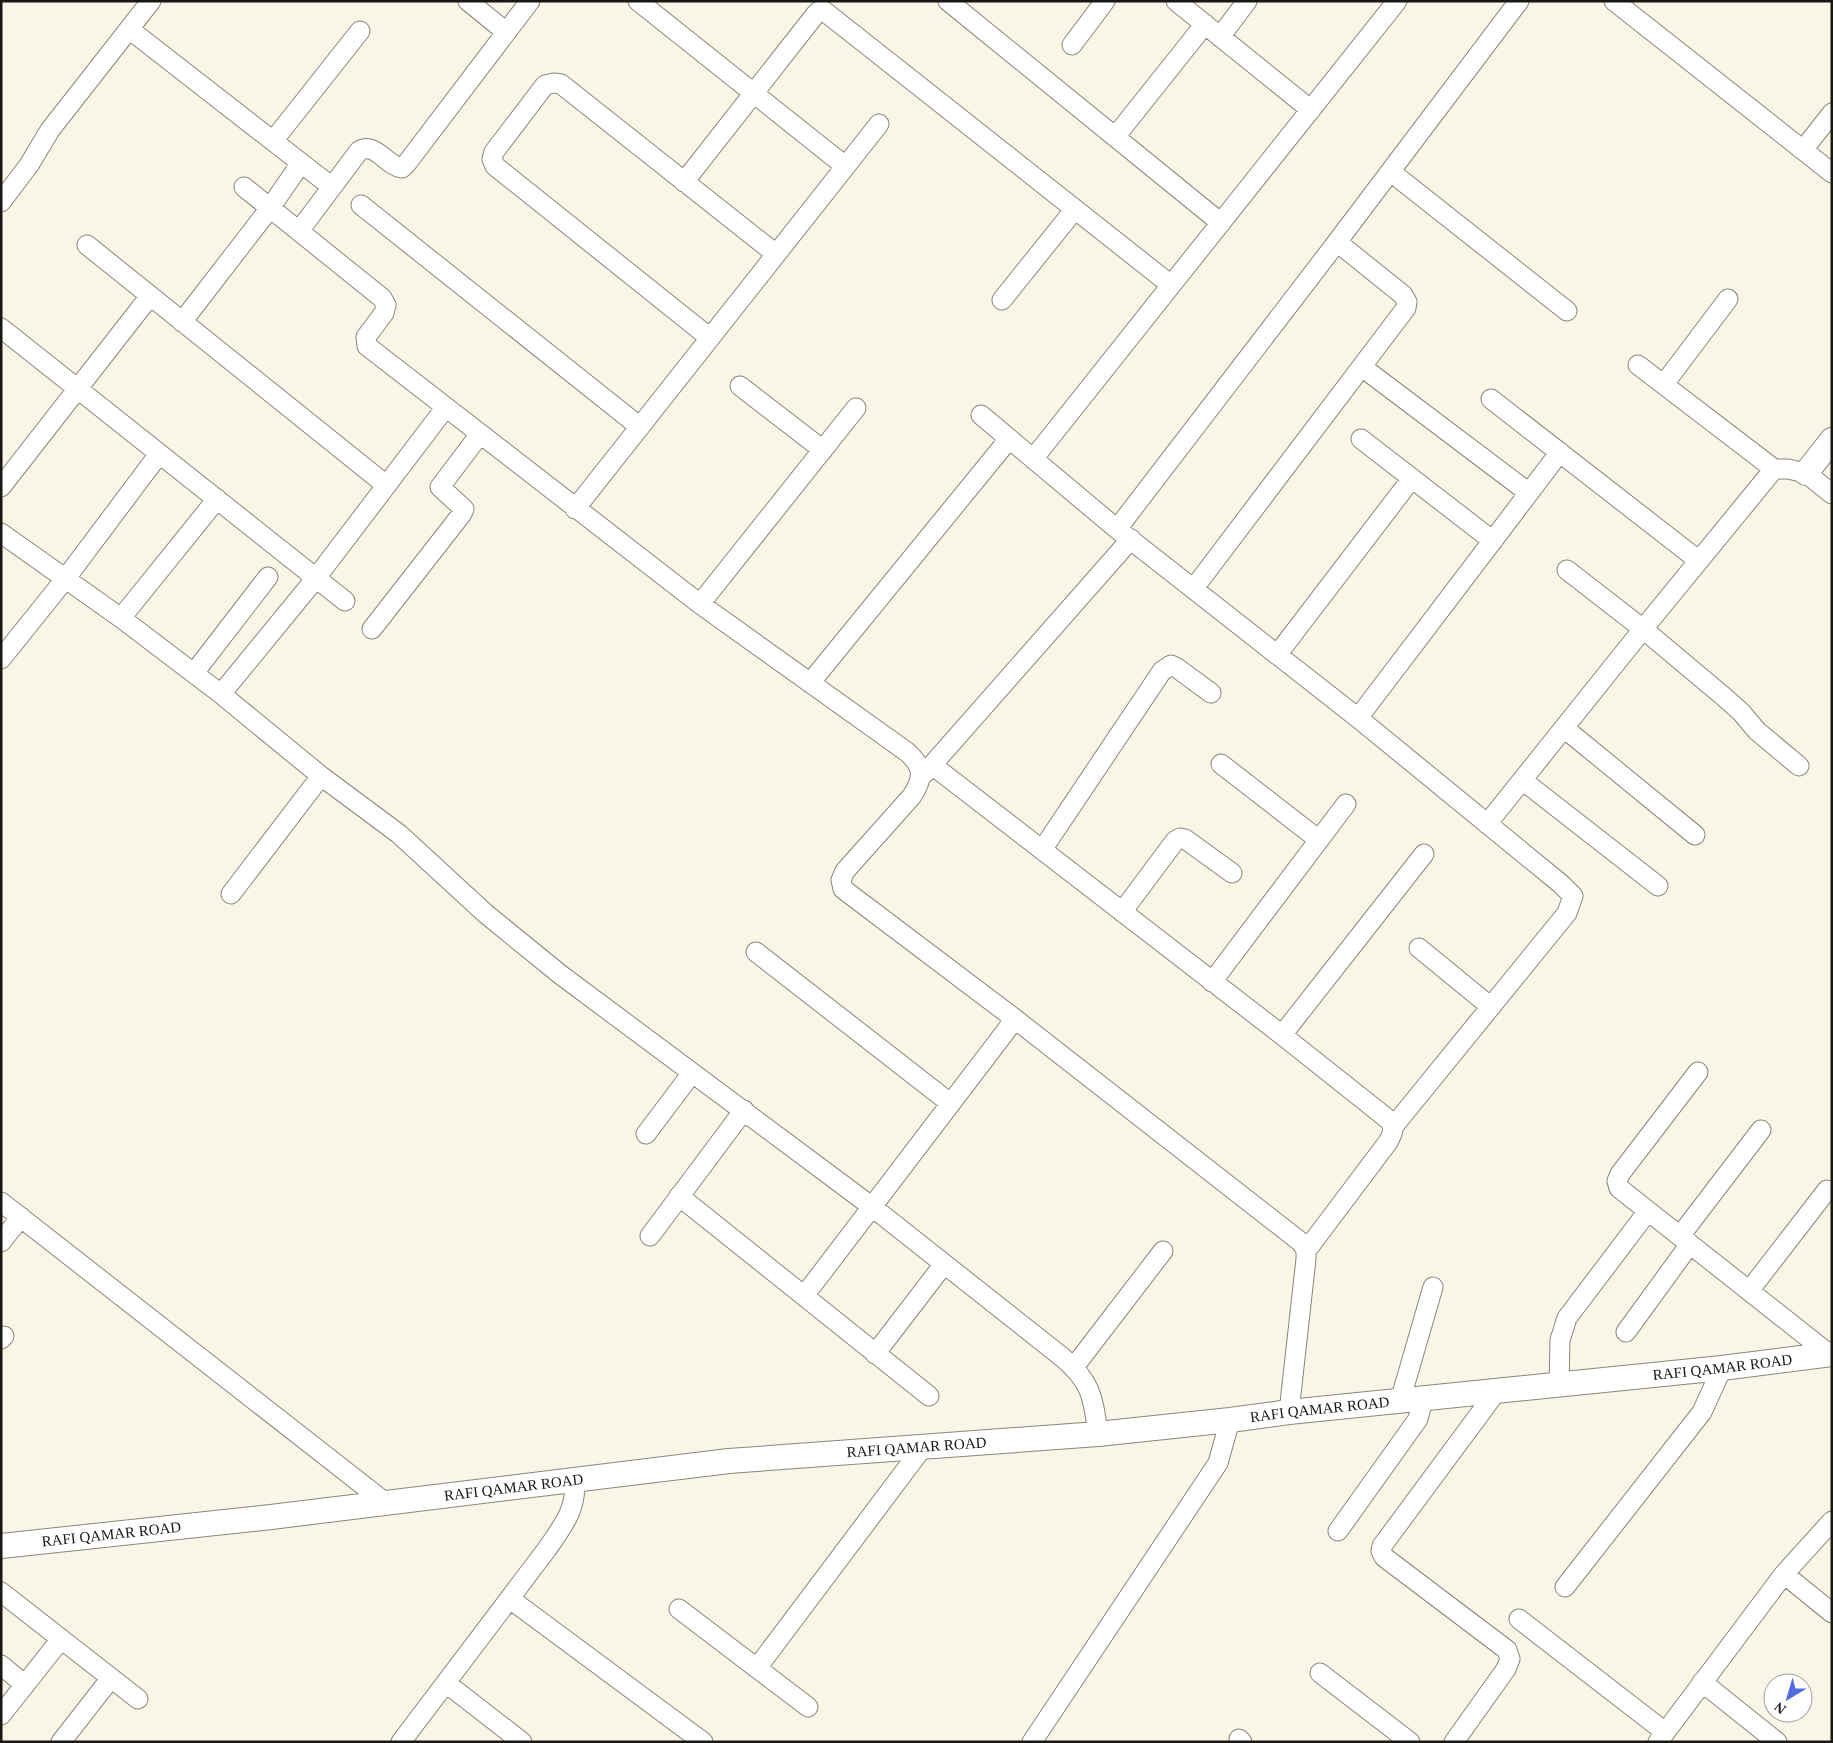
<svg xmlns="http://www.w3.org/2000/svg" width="1833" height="1743" viewBox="0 0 1833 1743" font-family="Georgia,serif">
<rect width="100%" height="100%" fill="#faf6e7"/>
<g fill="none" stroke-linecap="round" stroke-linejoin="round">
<defs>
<path id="minor" d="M 468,1 L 506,32
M 638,1 L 845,166
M 948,1 L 1221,223
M 1176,1 L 1311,110
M 1614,1 L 1832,173
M 129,29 L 332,187
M 1220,37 L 1247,1
M 1072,45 L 1105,1
M 1115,137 L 1205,24
M 273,141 L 360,31
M 1803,150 L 1832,113
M 1391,172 L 1567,311
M 684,182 L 815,15 L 819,11 L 824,11 L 1171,285
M 244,187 L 382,298 L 386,305 L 384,313 L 366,337 L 367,346 L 700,604 L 907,752 C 924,767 924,777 912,796 L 845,871 L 841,880 L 843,889 L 1015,1019 L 1302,1243 L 1306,1251 L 1306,1259 L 1289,1412
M 1,202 L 29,165 L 50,130 L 151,1
M 361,205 L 640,427
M 299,231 L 359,151 C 375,141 386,166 402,168 L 407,163 L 530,1
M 87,245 L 386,485
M 1002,300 L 1075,209
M 182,322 L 270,208 L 301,163
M 1,328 L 345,601
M 710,338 L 495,166 L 492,159 L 494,152 L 545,85 L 554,83 L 561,84 L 776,254
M 1638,365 L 1774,469
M 1362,367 L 1529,493
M 1664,384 L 1728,299
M 740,386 L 823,450
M 1491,399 L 1698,560
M 981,415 L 1117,529 L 1358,718 L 1561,884 L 1573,896 L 1567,913 L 1393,1127
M 1361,439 L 1493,541
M 1033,459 L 1397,1
M 1,487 L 150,296
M 575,509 L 879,124
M 1117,529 L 1337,242 L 1519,1
M 1,533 L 121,618 L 221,694 L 321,776 L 399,834 L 486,914 L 561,975 L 871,1206 L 1062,1357 C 1092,1382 1093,1398 1098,1434
M 1567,570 L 1643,629 L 1723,696 L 1741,712 L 1757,731 L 1799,766
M 1194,588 L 1406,308 L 1407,302 L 1403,295 L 1337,242
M 700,604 L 856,408
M 121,618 L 217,499
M 372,629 L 461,515 L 464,509 L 440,487 L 480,434
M 1277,655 L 1412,478
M 1,659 L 66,578 L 159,454
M 194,673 L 268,577
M 810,683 L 1009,439
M 221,694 L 316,578 L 446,407
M 1358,718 L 1560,452
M 1564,728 L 1695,835
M 1221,764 L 1319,840
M 932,765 L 1282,1035 L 1389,1120 C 1395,1129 1393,1133 1388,1142 L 1306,1251
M 925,773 L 1131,539
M 1522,780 L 1658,886
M 1487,824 L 1643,629 L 1774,469 L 1788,469 L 1806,473 L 1832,494
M 1042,850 L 1162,671 L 1171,665 L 1177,668 L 1211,693
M 231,894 L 321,776
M 1122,912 L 1175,841 L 1180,838 L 1185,839 L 1232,873
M 1419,948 L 1491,1007
M 756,952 L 950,1103
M 1212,982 L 1346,804
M 1282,1035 L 1424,854
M 1698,1072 L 1620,1174 L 1617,1181 L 1619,1188 L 1829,1354
M 646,1134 L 692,1073
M 679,1196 L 929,1396
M 1,1202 L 386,1503
M 650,1236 L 744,1110
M 1680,1236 L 1761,1130
M 1,1242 L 21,1217
M 1749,1291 L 1827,1190
M 804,1296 L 1015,1019
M 1626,1332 L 1690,1244
M 1,1339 L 4,1336
M 875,1354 L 944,1264
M 1074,1367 L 1163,1251
M 1559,1385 L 1560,1340 L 1567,1318 L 1648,1211
M 1400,1401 L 1433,1287
M 1338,1531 L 1418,1419 L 1423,1399
M 1784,1574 L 1832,1613
M 1565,1587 L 1702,1412 L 1722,1368
M 1,1592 L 138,1699
M 510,1599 L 703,1742
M 679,1609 L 808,1707
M 1519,1619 L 1665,1732
M 1,1665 L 25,1685
M 757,1668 L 923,1447
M 1320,1673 L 1410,1742
M 1702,1682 L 1777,1742
M 446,1683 L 522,1742
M 1,1715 L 61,1639
M 1239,1739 L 1242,1742
M 61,1742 L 111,1678
M 401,1742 L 547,1549 C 562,1527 578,1508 574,1480
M 1032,1742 L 1218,1463 L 1230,1420
M 1454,1742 L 1506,1669 L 1510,1659 L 1507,1650 L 1384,1557 L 1381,1551 L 1382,1546 L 1496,1392
M 1658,1742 L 1784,1574 L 1832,1521"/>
<g id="tertiary">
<path d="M 1806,473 L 1832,440"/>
<path id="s1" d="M 1,1546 L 271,1517 L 729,1461 L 1098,1434 L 1230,1420 L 1289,1412 L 1722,1368 L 1832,1354"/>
</g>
</defs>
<use href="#minor" stroke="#8a8678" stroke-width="21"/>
<use href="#tertiary" stroke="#8a8678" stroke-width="26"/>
<use href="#minor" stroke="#fff" stroke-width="19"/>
<use href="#tertiary" stroke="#fff" stroke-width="24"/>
</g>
<g text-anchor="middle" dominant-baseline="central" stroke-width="5" stroke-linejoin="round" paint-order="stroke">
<g font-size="15" fill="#181712" stroke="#fff">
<text stroke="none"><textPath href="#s1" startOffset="1731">RAFI QAMAR ROAD</textPath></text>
<text stroke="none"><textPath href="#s1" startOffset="1326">RAFI QAMAR ROAD</textPath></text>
<text stroke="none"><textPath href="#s1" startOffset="921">RAFI QAMAR ROAD</textPath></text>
<text stroke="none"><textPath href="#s1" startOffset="516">RAFI QAMAR ROAD</textPath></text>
<text stroke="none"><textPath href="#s1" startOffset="111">RAFI QAMAR ROAD</textPath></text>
</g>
</g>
<rect width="1833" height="1743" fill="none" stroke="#181712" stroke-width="5"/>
<g transform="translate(1788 1698) rotate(218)"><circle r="24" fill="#ffffff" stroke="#a3a2a0"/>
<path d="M0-4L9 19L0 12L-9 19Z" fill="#516be0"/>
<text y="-8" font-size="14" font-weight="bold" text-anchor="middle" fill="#181712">N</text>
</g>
</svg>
